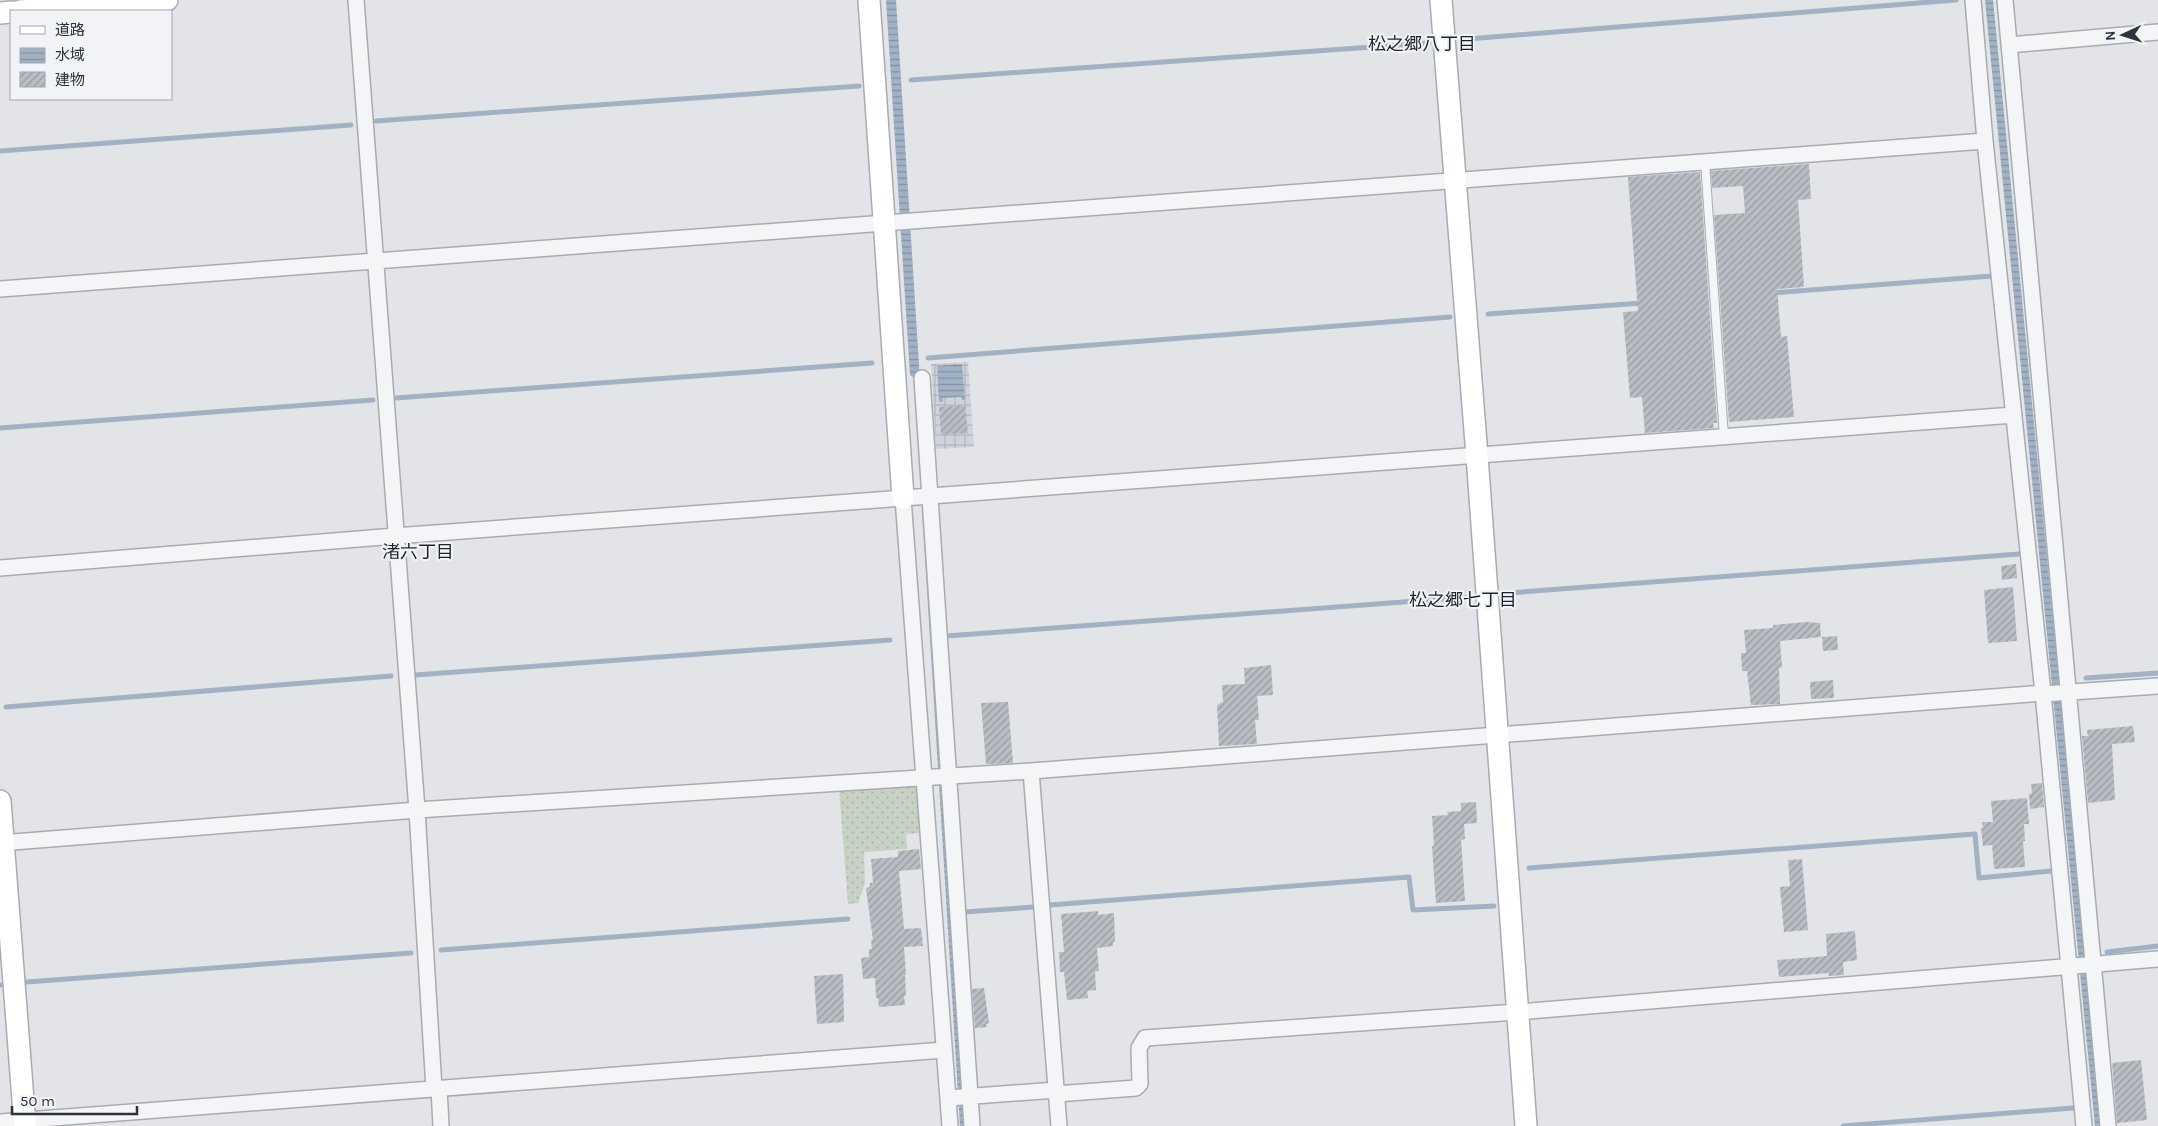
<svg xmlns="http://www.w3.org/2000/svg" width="2158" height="1126" viewBox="0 0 2158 1126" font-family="Karla,'Noto Sans JP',sans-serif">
<defs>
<pattern id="industrial-grid" width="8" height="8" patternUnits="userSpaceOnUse" patternTransform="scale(1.25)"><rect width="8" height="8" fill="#d0d3da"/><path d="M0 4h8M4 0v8" fill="none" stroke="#b3b6bc"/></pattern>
<pattern id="garden-dots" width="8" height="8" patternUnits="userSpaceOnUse" patternTransform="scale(1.25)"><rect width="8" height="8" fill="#c7d1c4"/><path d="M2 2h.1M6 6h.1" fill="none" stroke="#abb4a9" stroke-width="1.8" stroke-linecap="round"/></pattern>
<pattern id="water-rules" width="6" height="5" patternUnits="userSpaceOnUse" patternTransform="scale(1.25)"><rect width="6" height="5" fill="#a1b2c4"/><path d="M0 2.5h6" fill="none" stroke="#8391a1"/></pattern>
<pattern id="building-hatch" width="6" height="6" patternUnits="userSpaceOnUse" patternTransform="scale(1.25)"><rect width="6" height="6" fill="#b9bec5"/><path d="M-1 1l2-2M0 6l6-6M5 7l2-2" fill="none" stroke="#979ba1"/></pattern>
</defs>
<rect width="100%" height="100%" fill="#e2e4e8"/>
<path fill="url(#industrial-grid)" d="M 968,362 L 974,447 L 936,449 L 931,364 Z"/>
<path fill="url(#garden-dots)" d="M 910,783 L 916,788 L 919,833 L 906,834 L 907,849 L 864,852 L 865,883 L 858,903 L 848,904 L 839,788 Z"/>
<path fill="url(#water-rules)" d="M 886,0 L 896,0 L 967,1126 L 960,1126 L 914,378 L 910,375 Z
M 1985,0 L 1993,0 L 2102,1126 L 2095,1126 Z
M 962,364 L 965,400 L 962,400 L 961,397 L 943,398 L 943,402 L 939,402 L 937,366 Z"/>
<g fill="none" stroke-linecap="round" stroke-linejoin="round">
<path stroke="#a1b2c4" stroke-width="5" d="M 1468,39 L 1956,0
M 911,80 L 1429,43
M 376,121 L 859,86
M 0,151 L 351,125
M 1771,293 L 1992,276
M 1488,314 L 1642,303
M 928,358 L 1450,317
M 396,398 L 872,363
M 0,428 L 373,400
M 1509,593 L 2019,554
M 946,636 L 1470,597
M 415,675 L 890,640
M 2086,678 L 2158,673
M 6,707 L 391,676
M 1529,868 L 1975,834 L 1979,878 L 2051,871
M 1050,905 L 1409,877 L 1413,910 L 1494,906
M 964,912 L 1034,907
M 441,950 L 848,919
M 2107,952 L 2158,946
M 27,982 L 411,953
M 0,985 L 1,985
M 1843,1126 L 2073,1108"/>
</g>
<path fill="url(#building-hatch)" d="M 1809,164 L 1811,199 L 1798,200 L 1804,287 L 1777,289 L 1781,337 L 1787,336 L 1794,417 L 1729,422 L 1714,215 L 1745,213 L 1743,186 L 1712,188 L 1711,171 Z
M 1700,172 L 1717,423 L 1713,423 L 1714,428 L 1645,433 L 1642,397 L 1630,398 L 1623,312 L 1638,311 L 1628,177 Z
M 965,405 L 968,433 L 941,435 L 939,407 Z
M 2016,564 L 2017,578 L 2002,580 L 2001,566 Z
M 2013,587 L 2017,641 L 1988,643 L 1984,590 Z
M 1807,622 L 1820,623 L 1821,637 L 1780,641 L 1782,667 L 1779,668 L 1780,704 L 1751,705 L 1747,671 L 1742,671 L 1741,653 L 1746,653 L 1744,630 L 1773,628 L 1773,625 Z
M 1837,636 L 1838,650 L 1823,651 L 1822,637 Z
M 1271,665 L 1273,695 L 1257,696 L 1259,720 L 1255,720 L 1257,744 L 1219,746 L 1217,705 L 1223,702 L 1222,685 L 1245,684 L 1244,668 Z
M 1833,680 L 1834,698 L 1811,699 L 1810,682 Z
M 1008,702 L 1013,763 L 986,764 L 981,703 Z
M 2133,726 L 2135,742 L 2112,744 L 2115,800 L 2088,803 L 2082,736 L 2088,736 L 2087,730 Z
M 2042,783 L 2044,807 L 2030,809 L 2029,794 L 2032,793 L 2031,784 Z
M 2027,798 L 2029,824 L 2024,824 L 2025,841 L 2023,841 L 2025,867 L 1994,869 L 1992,845 L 1983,846 L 1981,828 L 1983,828 L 1982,822 L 1993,822 L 1991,801 Z
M 1476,802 L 1477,823 L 1464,824 L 1465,839 L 1461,840 L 1465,901 L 1436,903 L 1432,846 L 1434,846 L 1432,816 L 1448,815 L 1447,812 L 1461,811 L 1461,803 Z
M 919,849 L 921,869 L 899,871 L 904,929 L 921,928 L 923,946 L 904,947 L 906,975 L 905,975 L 906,996 L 904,996 L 905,1005 L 879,1007 L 878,998 L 876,998 L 875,978 L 863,979 L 861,958 L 869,957 L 869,949 L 872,949 L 871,940 L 873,940 L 866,889 L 870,886 L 870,883 L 873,883 L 871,859 L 898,857 L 898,851 Z
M 1802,859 L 1808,930 L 1784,932 L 1780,887 L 1790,886 L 1788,860 Z
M 1098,911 L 1098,915 L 1114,913 L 1115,941 L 1113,942 L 1113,946 L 1097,948 L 1099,971 L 1095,972 L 1096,990 L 1087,991 L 1088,998 L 1067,1000 L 1064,972 L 1060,972 L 1059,952 L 1064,952 L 1061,914 Z
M 1855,931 L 1857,960 L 1843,962 L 1844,975 L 1829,976 L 1828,973 L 1779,977 L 1777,960 L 1827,956 L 1826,934 Z
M 843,974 L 844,1022 L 817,1024 L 814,976 Z
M 984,988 L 989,1023 L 986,1024 L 987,1027 L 975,1028 L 972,989 Z
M 2141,1060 L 2147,1120 L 2117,1123 L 2112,1063 Z"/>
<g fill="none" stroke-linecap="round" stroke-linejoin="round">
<defs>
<path id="lane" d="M 1705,162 L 1724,437"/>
<path id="street" d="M 356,0 L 417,810 L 434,1089
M 1973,0 L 1985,141 L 2043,693 L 2084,1126
M 2005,0 L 2108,1126
M 2009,45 L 2158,32
M 0,289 L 1985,141
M 922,378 L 972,1126
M 903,498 L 950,1126
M 0,568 L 395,536 L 2014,415
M 2043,694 L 2158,686
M 1031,771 L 1059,1126
M 0,843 L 417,810 L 1031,771 L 2043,693
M 439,1088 L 441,1126
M 1056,1094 L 1136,1088 L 1140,1084 L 1139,1048 L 1145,1038 L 1517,1012 L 2158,959
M 948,1098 L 1056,1090
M 0,1122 L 944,1050"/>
<path id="secondary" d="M 869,0 L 903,498
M 1441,0 L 1477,456 L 1526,1126
M 20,11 L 167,0
M 0,13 L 11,12
M 0,801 L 25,1126"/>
</defs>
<use href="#lane" stroke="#a8abb2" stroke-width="10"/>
<use href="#street" stroke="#a8abb2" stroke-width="18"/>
<use href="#secondary" stroke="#a8abb2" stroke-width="24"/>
<use href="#lane" stroke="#f4f5f7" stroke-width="8"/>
<use href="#street" stroke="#f4f5f7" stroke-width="15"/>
<use href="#secondary" stroke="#fff" stroke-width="21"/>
</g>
<g text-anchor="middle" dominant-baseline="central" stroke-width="4" stroke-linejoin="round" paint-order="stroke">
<g font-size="18" fill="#1e242f" stroke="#f1f3f6">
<text x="1422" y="44">松之郷八丁目</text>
<text x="418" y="552">渚六丁目</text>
<text x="1463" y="600">松之郷七丁目</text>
</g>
</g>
<rect x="10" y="10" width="162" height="90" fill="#f1f3f6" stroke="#a2a6ac"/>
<rect x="20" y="26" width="25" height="8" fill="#ffffff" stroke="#a2a6ac"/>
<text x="55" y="35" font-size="15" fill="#2c333e">道路</text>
<rect x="20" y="48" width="25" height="15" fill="url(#water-rules)" stroke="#a2a6ac"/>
<text x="55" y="60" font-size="15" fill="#2c333e">水域</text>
<rect x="20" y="72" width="25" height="15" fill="url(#building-hatch)" stroke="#a2a6ac"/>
<text x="55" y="85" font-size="15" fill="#2c333e">建物</text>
<g transform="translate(2123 35) rotate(266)" stroke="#f1f3f6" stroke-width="4" paint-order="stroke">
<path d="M0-4L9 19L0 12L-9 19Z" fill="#2c333e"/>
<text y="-8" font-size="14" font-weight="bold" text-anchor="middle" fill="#2c333e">N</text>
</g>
<path d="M12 1106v8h125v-8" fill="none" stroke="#2c333e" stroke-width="2.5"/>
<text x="20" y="1106" font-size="15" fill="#2c333e" stroke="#f1f3f6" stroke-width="4" paint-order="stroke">50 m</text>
</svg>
